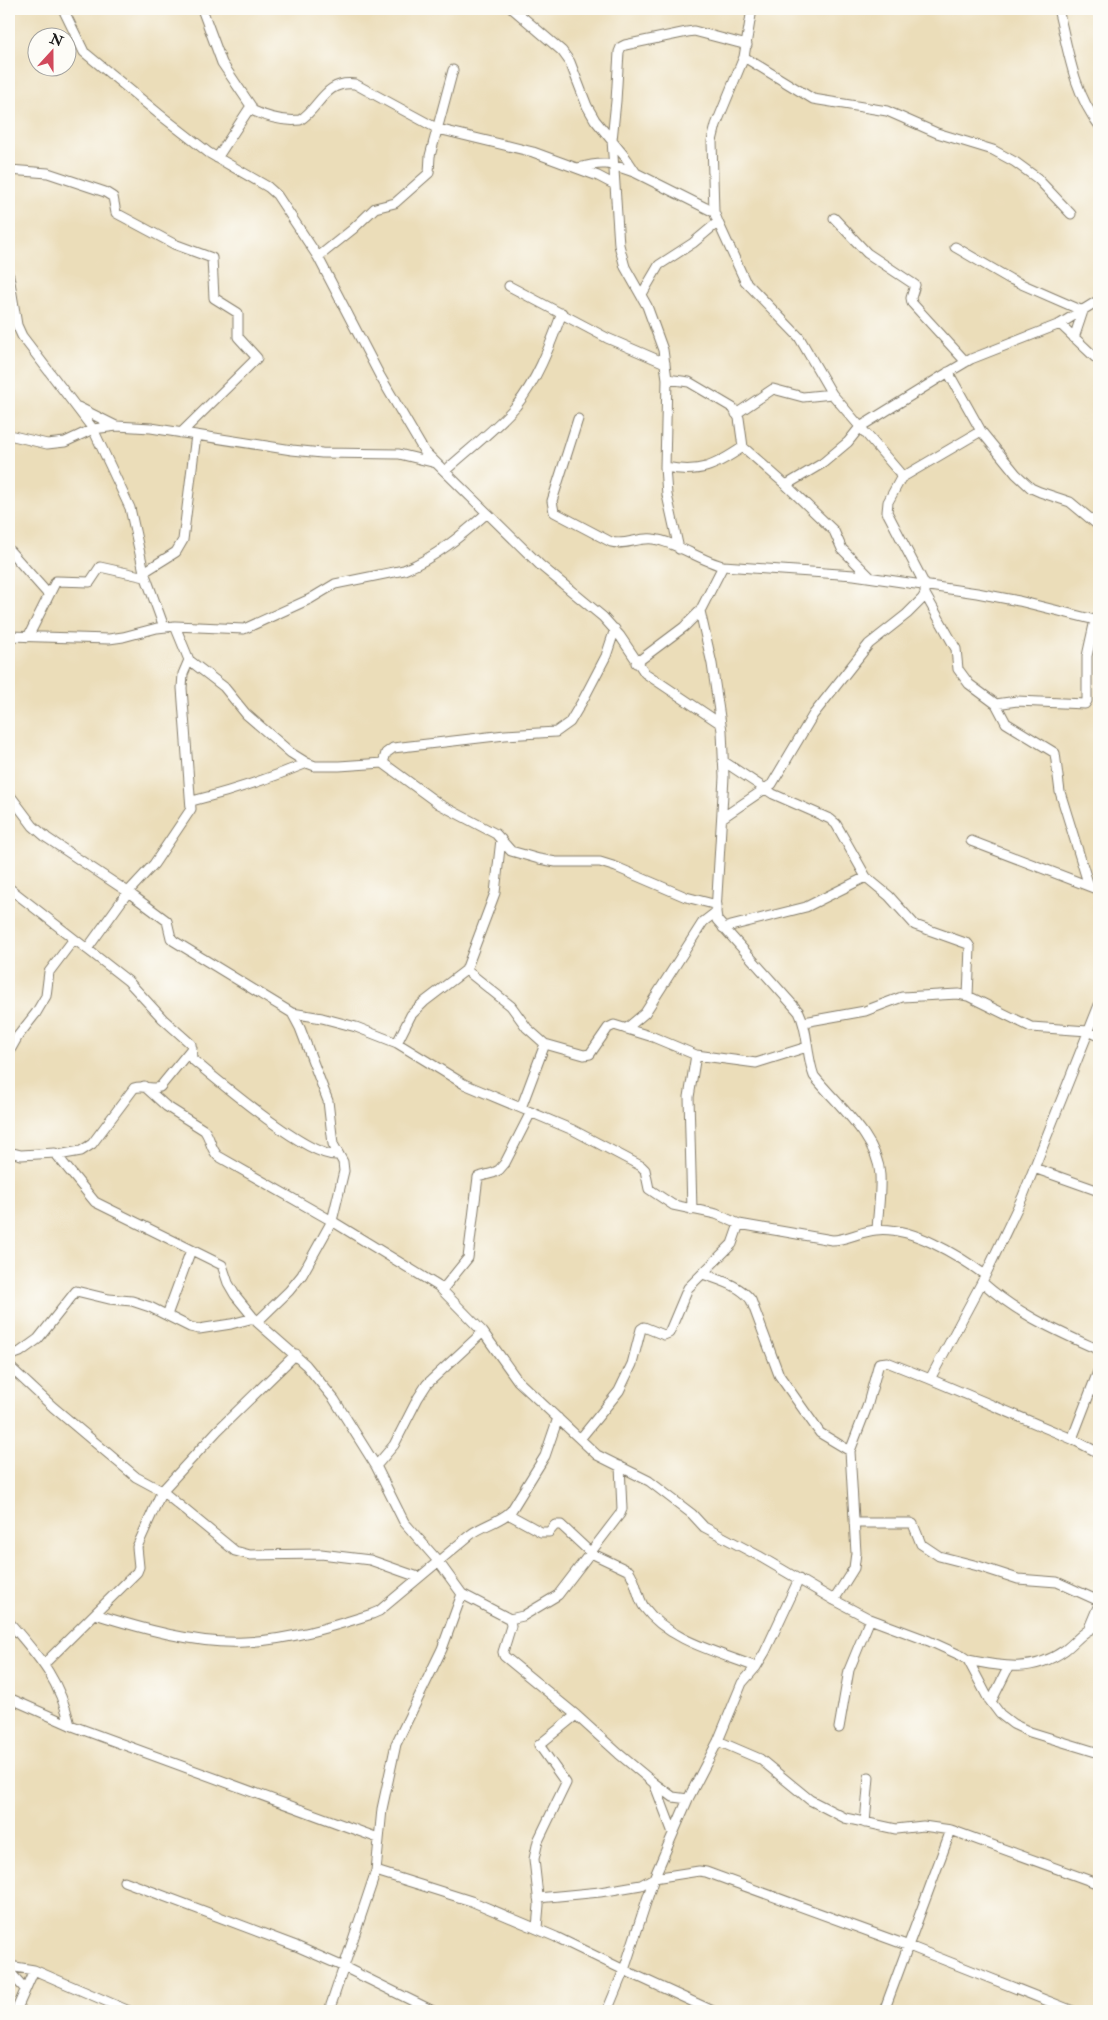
<svg xmlns="http://www.w3.org/2000/svg" width="1108" height="2020" viewBox="0 0 1108 2020" font-family="'IM FELL Double Pica',serif">
<rect width="100%" height="100%" fill="#fdfcf7"/>
<filter id="ink" filterUnits="userSpaceOnUse"><feTurbulence type="fractalNoise" baseFrequency=".02" numOctaves="2"/><feDisplacementMap in="SourceGraphic" scale="10" xChannelSelector="R" yChannelSelector="G"/><feConvolveMatrix kernelMatrix="1 2 1 2 8 2 1 2 1" color-interpolation-filters="sRGB"/></filter>
<filter id="wash" filterUnits="userSpaceOnUse"><feTurbulence type="fractalNoise" baseFrequency=".0096" numOctaves="4" result="noise"/><feDisplacementMap in="SourceGraphic" scale="20" xChannelSelector="R" yChannelSelector="G"/><feGaussianBlur stdDeviation="1.12" result="paint"/><feColorMatrix in="noise" values="0 0 0 0 0 0 0 0 0 0 0 0 0 0 0 0 0 1.4 0 .05"/><feComposite in="paint" operator="in"/></filter>
<g filter="url(#wash)">
<rect width="100%" height="100%" fill="#ebddb9"/>
</g>
<g filter="url(#ink)">
<g fill="none" stroke-linecap="round" stroke-linejoin="round">
<defs>
<path id="minor" d="M 63,9 L 84,52 L 159,114 L 209,153 L 268,187 L 277,195 L 318,257 L 380,376 L 424,451 L 540,565 L 603,617 L 620,636 L 645,673 L 721,724
M 202,9 L 222,63 L 251,106 L 217,158
M 513,9 L 562,51 L 570,62 L 587,106 L 595,120 L 626,158 L 636,173 L 714,212
M 1058,9 C 1068,48 1073,92 1099,125
M 744,57 L 813,99 L 887,111 L 937,133 L 993,150 L 1015,162 L 1037,178 L 1071,214
M 249,109 C 264,116 284,122 300,120 C 320,108 324,80 355,84 L 438,129 L 533,152 L 598,176 L 615,185
M 577,168 C 605,161 609,163 636,173
M 9,170 L 48,173 L 105,192 L 113,197 L 116,213 L 174,244 L 212,258 L 214,298 L 238,313 L 238,337 L 257,358 L 181,433
M 834,218 L 867,253 L 915,285 L 911,298 L 912,303 L 966,362
M 955,247 L 1010,279 L 1083,311 L 1074,338
M 318,257 L 353,229 L 375,208 L 395,203 L 429,173 L 430,156 L 453,70
M 9,276 L 17,325 L 22,336 L 93,429 L 130,508 L 144,572 L 164,627
M 509,286 L 607,338 L 665,363
M 642,294 L 659,265 L 693,243 L 718,222
M 1060,324 L 1099,361
M 948,372 L 981,431 L 1016,474 L 1031,488 L 1040,492 L 1070,502 L 1099,526
M 667,379 L 689,382 L 733,408 L 739,418 L 743,447 L 786,485 L 834,531 L 842,549 L 870,577
M 78,407 L 116,426
M 736,414 L 773,389 L 803,397 L 832,394
M 578,419 L 552,501 L 554,512 L 611,542 C 625,546 639,537 653,539 C 674,541 701,561 723,566 L 854,575 L 977,593 L 1019,601 L 1099,621
M 9,435 L 47,444 L 65,442 L 93,429 L 117,426 L 151,428 L 292,450 L 322,453 L 399,454 L 436,463
M 665,467 C 700,474 715,466 743,447
M 445,471 C 468,450 495,430 516,406 C 538,379 550,345 562,313
M 901,478 L 981,431
M 786,485 L 823,463 L 848,442 L 860,427 L 944,375 L 971,359 L 1060,324 L 1099,300
M 679,549 L 667,495 L 665,467 L 667,379 L 663,350 L 647,306 L 625,267 L 619,245 L 612,140 L 616,101 L 619,52 L 621,47 L 625,45 L 687,32 L 694,31 L 747,45
M 9,550 L 48,594
M 723,566 L 700,611 L 712,664 L 722,731 L 724,777 L 716,912 L 717,920 L 799,1012 C 809,1032 806,1055 814,1076 C 837,1105 878,1137 880,1175 C 881,1193 878,1212 877,1230
M 144,572 L 176,552 L 183,540 L 196,435
M 925,594 L 956,649 L 958,669 L 969,684 L 996,704 L 1006,723 L 1055,753 L 1060,792 L 1089,886
M 175,626 L 189,660 L 224,687 L 246,714 L 291,753 L 307,763 L 315,766 L 339,766 L 383,763 L 439,804 L 496,834 L 511,851 L 539,859 L 556,862 L 600,862 L 616,867 L 686,897 L 717,905
M 9,636 L 109,639 L 123,637 L 157,628 L 175,626 L 244,629 L 310,599 L 335,584 L 404,570 C 435,558 462,535 487,513
M 28,637 L 56,581 L 90,582 L 100,567 L 145,577
M 636,663 L 684,627 L 700,611
M 996,704 L 1017,701 L 1085,704 L 1087,701 L 1087,656 L 1095,620
M 723,761 L 773,794 L 830,819 L 836,824 L 866,877 L 889,896 L 915,925 L 968,944 L 970,947 L 968,996
M 383,763 L 386,753 L 393,748 L 505,735 L 556,732 L 570,722 L 583,700 L 606,656 L 615,629
M 9,794 L 33,826 L 47,838 L 128,892 L 167,921 L 171,938 L 174,941 L 292,1013 L 322,1018 L 356,1027 L 397,1043 L 464,1084 L 573,1130 L 641,1166 L 645,1170 L 649,1189 L 673,1205 L 716,1214 L 739,1224
M 192,801 C 232,791 269,779 307,763
M 722,818 L 772,784 L 813,715 L 824,701 L 869,644 L 907,614 L 922,599 L 925,594 L 925,585 L 887,512 L 888,502 L 901,478 L 899,472 L 832,394 L 799,337 L 745,281 L 718,222 L 714,212 L 712,141 L 716,125 L 744,57 L 752,9
M 971,841 L 1099,890
M 9,888 L 128,981 L 163,1019 L 191,1044 L 192,1059 C 217,1080 308,1158 337,1155
M 723,928 L 806,907 L 866,877
M 87,949 L 128,892 L 154,864 L 191,809 L 182,688 L 183,674 L 189,660
M 466,970 L 511,1006 L 527,1028 L 545,1044 L 584,1055 L 590,1054 L 608,1028 L 614,1025 L 653,1037 L 696,1055 L 756,1063 L 807,1047
M 1099,1005 L 1023,1196 L 982,1282 L 930,1379 L 1072,1439 L 1099,1453
M 804,1022 L 865,1011 L 902,997 L 958,994 L 968,996 L 1031,1027 L 1088,1031 L 1099,1036
M 626,1029 L 645,1013 L 703,922 L 716,912
M 397,1043 L 411,1015 L 424,1002 L 466,970 L 495,893 L 501,839
M 9,1052 L 18,1036 L 36,1013 L 46,996 L 49,972 L 74,939
M 144,1086 L 166,1106 L 204,1130 C 211,1138 210,1149 218,1156 L 332,1221 L 438,1286 L 483,1332 L 518,1381 L 597,1455 L 649,1481 L 692,1514 L 704,1527 L 759,1556 L 834,1600 L 870,1619 L 929,1641 L 962,1656 L 968,1660 L 988,1698 L 1000,1714 L 1013,1724 L 1030,1732 L 1099,1753
M 521,1108 L 545,1044
M 9,1152 L 21,1155 L 55,1153 L 95,1202 L 222,1265 L 228,1283 L 235,1295 L 257,1322 L 306,1365 L 334,1399 L 376,1466 L 404,1522 L 438,1561 L 462,1594 L 510,1619 L 511,1626 L 503,1652 L 504,1656 L 576,1715 L 619,1754 L 654,1783 L 673,1797 L 688,1799
M 58,1155 L 81,1151 L 92,1144 L 134,1088 C 143,1085 151,1090 160,1087 L 192,1048
M 1034,1168 L 1099,1191
M 692,1210 L 689,1097 L 696,1055
M 703,1274 C 719,1280 740,1285 751,1300 L 779,1375 L 820,1433 L 850,1451
M 982,1282 C 1019,1315 1055,1330 1099,1350
M 443,1289 L 468,1258 L 478,1177 L 493,1173 L 499,1170 L 505,1163 L 531,1112
M 167,1315 L 191,1250
M 257,1322 L 289,1291 L 302,1275 L 332,1221 L 344,1171 L 343,1162 L 333,1144 L 328,1101 L 300,1028 L 292,1013
M 9,1356 L 20,1352 L 38,1339 L 76,1291 L 109,1299 L 132,1301 L 150,1307 L 190,1327 L 199,1329 L 231,1324 L 254,1318
M 9,1366 L 53,1407 L 136,1477 L 162,1491 L 235,1551 L 250,1555 L 321,1554 L 370,1560 L 418,1577
M 580,1439 L 619,1391 L 632,1364 L 641,1329 L 644,1327 L 664,1335 L 669,1333 L 688,1288 L 732,1244 L 739,1224 L 832,1240 C 847,1240 861,1231 876,1230 C 911,1226 958,1255 985,1275
M 1072,1439 L 1099,1369
M 376,1466 L 394,1445 L 418,1398 L 427,1384 L 483,1332
M 508,1514 L 541,1532 L 549,1532 L 555,1525 L 561,1525 L 591,1553 L 629,1571 C 637,1582 637,1597 644,1607 C 669,1641 718,1652 756,1667
M 854,1523 L 910,1523 L 913,1524 L 921,1544 L 939,1556 L 978,1566 L 1018,1579 L 1057,1582 L 1099,1601
M 834,1600 L 854,1568 L 856,1553 L 850,1451 L 867,1407 L 879,1363 L 887,1362 L 930,1379
M 95,1614 C 140,1628 198,1645 245,1642 C 289,1640 331,1627 372,1614 L 379,1611 L 470,1535 C 483,1525 500,1522 511,1511 L 545,1456 L 558,1418
M 510,1619 L 523,1616 L 558,1595 L 620,1514 L 622,1509 L 620,1466
M 9,1622 C 39,1657 59,1678 70,1725
M 1089,1628 L 1099,1604
M 968,1660 C 1003,1667 1033,1673 1065,1650 C 1077,1641 1084,1629 1099,1626
M 44,1664 L 137,1572 L 139,1567 L 137,1547 L 162,1491 L 218,1430 L 296,1354
M 9,1698 L 70,1725 L 378,1838
M 991,1702 L 1008,1668
M 839,1728 L 849,1670 L 870,1619
M 718,1741 L 760,1759 L 810,1800 L 845,1818 L 896,1829 L 923,1826 L 951,1830
M 654,1783 L 673,1833
M 865,1823 L 869,1777
M 376,1871 L 471,1901 L 556,1937 L 624,1970 L 607,2011
M 124,1881 L 296,1946 L 344,1967 L 433,2011
M 538,1898 L 600,1892 L 641,1885 L 654,1878 L 699,1871 L 706,1872 L 909,1946 L 1073,2011
M 537,1928 L 539,1905 L 534,1859 L 538,1841 L 566,1783 L 539,1745 L 576,1715
M 9,1966 L 34,1970 L 129,2011
M 9,1971 L 25,1989
M 16,2011 L 34,1970
M 329,2011 L 376,1871 L 382,1809 L 396,1744 L 442,1649 L 462,1594
M 713,2011 L 624,1970 L 654,1878 L 688,1799 L 718,1741 L 742,1683 L 756,1667 L 765,1652 L 799,1579
M 884,2011 L 951,1830 L 1099,1884"/>
</defs>
<use href="#minor" stroke="#847c6a" stroke-width="11"/>
<use href="#minor" stroke="#fff" stroke-width="9"/>
</g>
</g>
<rect width="1108" height="2020" fill="none" stroke="#fdfcf7" stroke-width="30"/>
<g transform="translate(52 52) rotate(21)"><circle r="24" fill="#fdfcf7" stroke="#a3a29f"/>
<path d="M0-4L9 19L0 12L-9 19Z" fill="#d1495b"/>
<text y="-8" font-size="14" font-weight="bold" text-anchor="middle" fill="#1c1c1c">N</text>
</g>
</svg>
